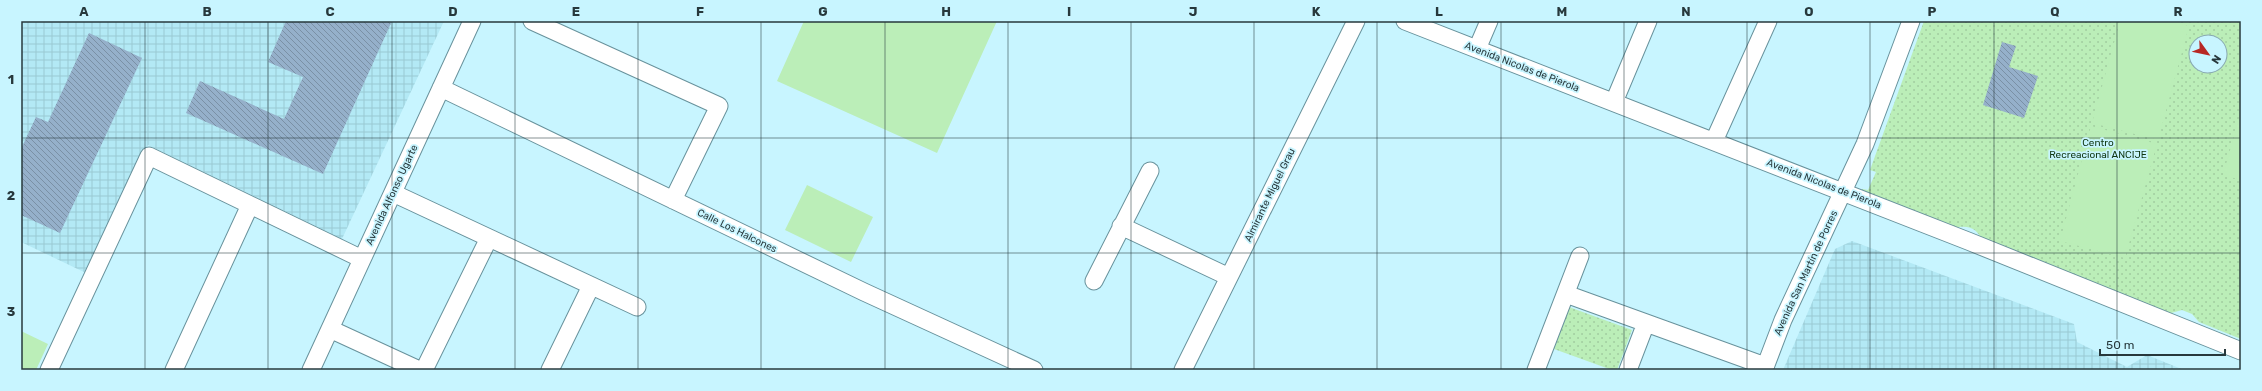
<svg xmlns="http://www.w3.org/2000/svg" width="2262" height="391" viewBox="0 0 2262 391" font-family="Rubik,sans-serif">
<defs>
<pattern id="industrial-grid" width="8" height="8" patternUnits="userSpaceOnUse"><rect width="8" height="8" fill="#b3e9f5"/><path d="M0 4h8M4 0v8" fill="none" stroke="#9ac9d3"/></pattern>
<pattern id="park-dots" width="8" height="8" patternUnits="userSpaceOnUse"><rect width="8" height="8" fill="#bbeeb8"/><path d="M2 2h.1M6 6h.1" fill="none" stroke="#a1cd9f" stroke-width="1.8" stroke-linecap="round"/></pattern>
<pattern id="building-back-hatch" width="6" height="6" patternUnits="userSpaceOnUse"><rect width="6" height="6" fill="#95b0ca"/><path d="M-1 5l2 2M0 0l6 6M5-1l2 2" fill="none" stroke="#7a90a5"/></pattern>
</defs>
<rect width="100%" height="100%" fill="#c8f5ff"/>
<path fill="url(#industrial-grid)" d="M 21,21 L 444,21 L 342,239 L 148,145 L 86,273 L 21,242 Z
M 1852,241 L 2074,324 L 2077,342 L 2127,367 L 2147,355 L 2184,370 L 1783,370 L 1835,249 Z"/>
<path fill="url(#park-dots)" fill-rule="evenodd" d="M 1924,21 L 2241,21 L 2241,339 L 2199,322 L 2192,314 L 2182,310 L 2171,313 L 1983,241 C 1975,226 1968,225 1952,228 L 1861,192 L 1862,189 L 1868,190 L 1876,172 L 1870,170 ZM 2196,42 L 2220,42 L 2220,66 L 2196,66 Z
M 1569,307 L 1632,330 L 1617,370 L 1612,370 L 1554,349 Z"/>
<path fill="#bbeeb8" d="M 804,21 L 997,21 L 937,153 L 777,81 Z
M 2120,21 L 2172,21 L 2189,26 L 2158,140 L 2092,123 Z
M 2241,111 L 2241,180 L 2223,175 Z
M 2091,126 L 2157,144 L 2125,258 L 2060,241 Z
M 807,185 L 873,217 L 851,262 L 785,230 Z
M 21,331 L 48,344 L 36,370 L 21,370 Z"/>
<path fill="url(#building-back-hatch)" d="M 286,21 L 392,21 L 323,174 L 186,113 L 200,81 L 284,119 L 303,77 L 268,62 Z
M 89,33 L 142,58 L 60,233 L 21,215 L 21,149 L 36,117 L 48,122 Z
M 2002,42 L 2016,46 L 2009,67 L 2038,76 L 2024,118 L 1983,105 Z"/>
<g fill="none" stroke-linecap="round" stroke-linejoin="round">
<defs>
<path id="minor" d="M 532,21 L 719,106 L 673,200
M 1405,21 L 1968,241 L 2241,351
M 1477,49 L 1489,21
M 441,88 L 864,292 L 1034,370
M 1614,102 L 1648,21
M 1714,141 L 1768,21
M 393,193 L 637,307
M 1121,226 L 1229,277
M 1094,281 L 1150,171
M 1566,294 L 1765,366
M 330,329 L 419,370
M 49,370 L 149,156 L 362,259
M 174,370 L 250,205
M 311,370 L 472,21
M 424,370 L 489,238
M 550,370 L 591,286
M 1183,370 L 1356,21
M 1536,370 L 1580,256
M 1628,370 L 1646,323
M 1764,370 L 1783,320 L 1865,144 L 1911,21"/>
</defs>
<use href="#minor" stroke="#68929c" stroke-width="19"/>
<use href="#minor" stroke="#fff" stroke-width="17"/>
</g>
<path fill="none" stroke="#27383c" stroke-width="1" stroke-opacity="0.55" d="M 145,21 L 145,370M 268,21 L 268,370M 392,21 L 392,370M 515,21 L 515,370M 638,21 L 638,370M 761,21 L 761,370M 885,21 L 885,370M 1008,21 L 1008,370M 1131,21 L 1131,370M 1254,21 L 1254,370M 1377,21 L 1377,370M 1501,21 L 1501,370M 1624,21 L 1624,370M 1747,21 L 1747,370M 1870,21 L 1870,370M 1994,21 L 1994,370M 2117,21 L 2117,370M 21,138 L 2241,138M 21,253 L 2241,253"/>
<g text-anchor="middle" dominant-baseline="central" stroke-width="3.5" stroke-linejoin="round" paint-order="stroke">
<g font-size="10" fill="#27383c" stroke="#c8f5ff">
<text transform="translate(1522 67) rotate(21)">Avenida Nicolas de Pierola</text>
<text transform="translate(1824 184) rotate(21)">Avenida Nicolas de Pierola</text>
<text transform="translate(392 195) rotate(-65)">Avenida Alfonso Ugarte</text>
<text transform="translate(1270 195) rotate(-64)">Almirante Miguel Grau</text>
<text transform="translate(737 231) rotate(26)">Calle Los Halcones</text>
<text transform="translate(1806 273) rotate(-65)">Avenida San Martín de Porres</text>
</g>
<g font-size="10" fill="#113812" stroke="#c8f5ff">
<text x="2098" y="143">Centro<tspan x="2098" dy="12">Recreacional ANCIJE</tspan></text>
</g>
</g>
<rect width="2262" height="391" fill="none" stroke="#c8f5ff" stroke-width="44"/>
<g transform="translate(2208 54) rotate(123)"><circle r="19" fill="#c8f5ff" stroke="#88a9b1"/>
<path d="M0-3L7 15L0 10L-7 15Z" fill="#b72824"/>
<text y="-6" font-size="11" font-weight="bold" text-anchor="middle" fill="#27383c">N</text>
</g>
<path d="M2100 349v6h125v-6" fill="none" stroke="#27383c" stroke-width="2"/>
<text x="2106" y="349" font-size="12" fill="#27383c" stroke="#c8f5ff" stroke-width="3" paint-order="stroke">50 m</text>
<rect x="22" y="22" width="2218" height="347" fill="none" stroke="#27383c" stroke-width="1.5"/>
<g font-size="13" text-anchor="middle" font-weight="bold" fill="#27383c">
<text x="84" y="16">A</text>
<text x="207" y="16">B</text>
<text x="330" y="16">C</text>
<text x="453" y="16">D</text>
<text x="576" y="16">E</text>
<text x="700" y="16">F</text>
<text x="823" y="16">G</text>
<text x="946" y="16">H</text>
<text x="1069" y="16">I</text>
<text x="1193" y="16">J</text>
<text x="1316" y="16">K</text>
<text x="1439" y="16">L</text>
<text x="1562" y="16">M</text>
<text x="1686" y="16">N</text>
<text x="1809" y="16">O</text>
<text x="1932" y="16">P</text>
<text x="2055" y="16">Q</text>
<text x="2178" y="16">R</text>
<text x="11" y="84">1</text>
<text x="11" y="200">2</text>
<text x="11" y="316">3</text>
</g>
</svg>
